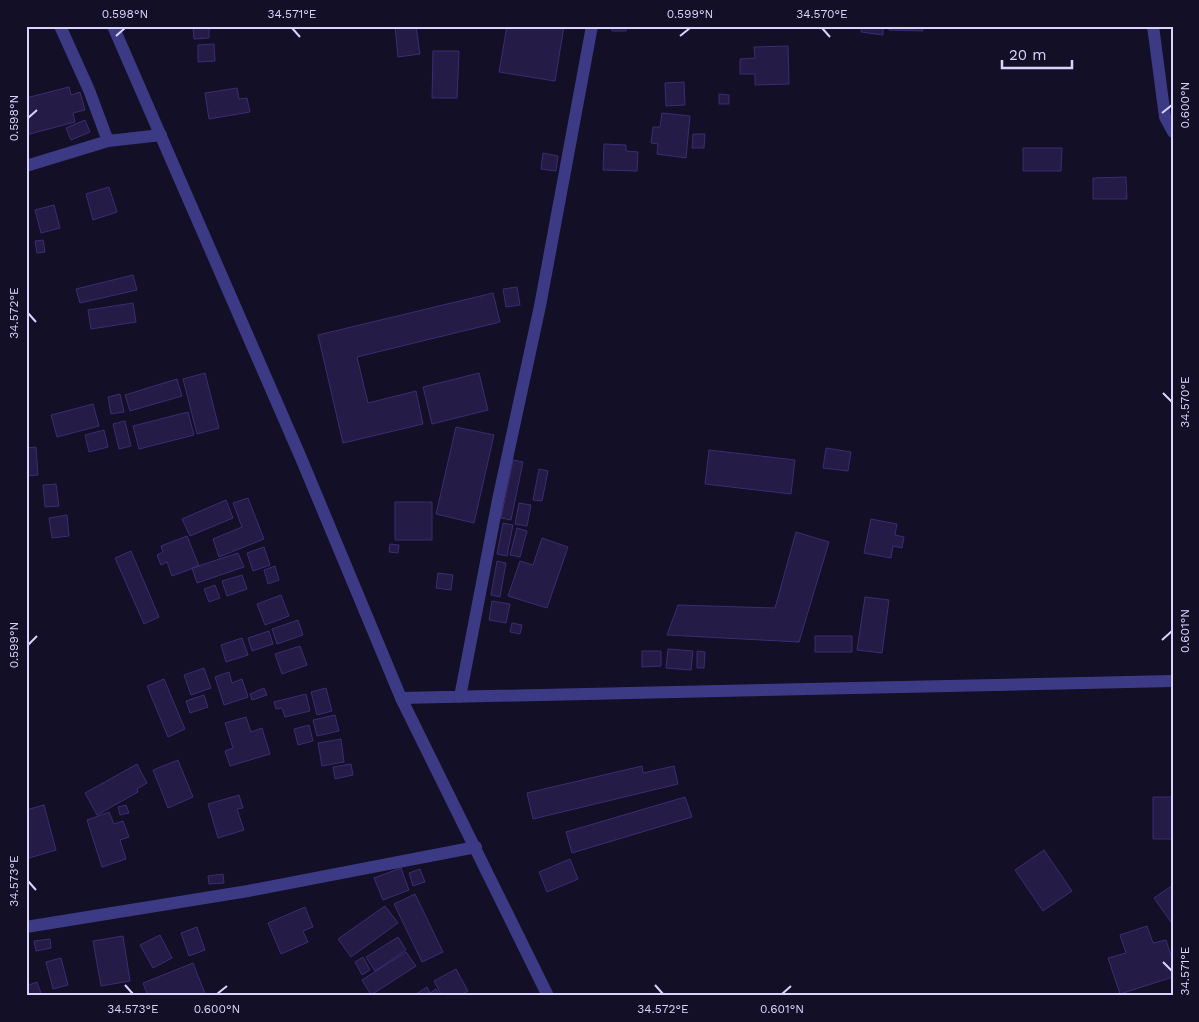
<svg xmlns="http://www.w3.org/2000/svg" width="1199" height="1022" viewBox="0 0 1199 1022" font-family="'Work Sans',sans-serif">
<rect width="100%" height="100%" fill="#130f26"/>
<path fill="#241b47" stroke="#3b2d73" d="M 395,26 L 416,26 L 420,54 L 398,57 Z
M 507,26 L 564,26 L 555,81 L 499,72 Z
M 612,26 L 626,26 L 626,31 L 612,31 Z
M 862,26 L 883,26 L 883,35 L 861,32 Z
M 889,26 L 923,26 L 923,31 L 889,30 Z
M 193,28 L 209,28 L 209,38 L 194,39 Z
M 214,44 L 215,61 L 198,62 L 198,45 Z
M 788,46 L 789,84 L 755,85 L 755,74 L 740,74 L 740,59 L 755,58 L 754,47 Z
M 433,51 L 459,51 L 457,98 L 432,98 Z
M 684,82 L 685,105 L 666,106 L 665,83 Z
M 69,87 L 71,95 L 80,92 L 85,110 L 73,113 L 75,122 L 26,135 L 26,98 Z
M 237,88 L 239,99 L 247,98 L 250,112 L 209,119 L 205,93 Z
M 719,94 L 729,95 L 729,104 L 719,104 Z
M 662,113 L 690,116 L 686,158 L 657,154 L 658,144 L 651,143 L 653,127 L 660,127 Z
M 85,120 L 90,132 L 71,140 L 66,128 Z
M 693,134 L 705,134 L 704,148 L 692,148 Z
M 604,144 L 626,145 L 626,151 L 638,152 L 637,171 L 603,170 Z
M 1023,148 L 1062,148 L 1061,171 L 1023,171 Z
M 543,153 L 558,156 L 556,171 L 541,169 Z
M 1126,177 L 1127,199 L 1093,199 L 1093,178 Z
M 109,187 L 117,212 L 93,220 L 86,194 Z
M 54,205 L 60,228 L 41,233 L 35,210 Z
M 43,240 L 45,252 L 37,253 L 35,241 Z
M 133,275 L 137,290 L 80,303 L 76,289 Z
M 517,287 L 520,305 L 506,307 L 503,289 Z
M 493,293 L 500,322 L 357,357 L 368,403 L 416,391 L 423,424 L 343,443 L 318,335 Z
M 133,303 L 136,322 L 91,329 L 88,310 Z
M 205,373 L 219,428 L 197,434 L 183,379 Z
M 479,373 L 488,410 L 432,424 L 423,387 Z
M 177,379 L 182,396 L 130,411 L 125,395 Z
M 120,394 L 124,412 L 111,414 L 108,397 Z
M 93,404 L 99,426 L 57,437 L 51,415 Z
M 188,412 L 194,435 L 139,449 L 133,426 Z
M 125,421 L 131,446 L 119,449 L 113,424 Z
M 456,427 L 494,435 L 474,523 L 436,514 Z
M 104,430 L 108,447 L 89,452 L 85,435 Z
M 36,447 L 38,475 L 26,476 L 26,448 Z
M 826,448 L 851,452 L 848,471 L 823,468 Z
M 709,450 L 795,460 L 791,494 L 705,484 Z
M 513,460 L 523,462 L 511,520 L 501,518 Z
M 539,469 L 548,471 L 542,501 L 533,500 Z
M 56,484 L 59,506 L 45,507 L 43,485 Z
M 248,498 L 264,539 L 219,557 L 213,539 L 242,527 L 233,503 Z
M 226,500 L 233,518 L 190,536 L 182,519 Z
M 395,502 L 432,502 L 432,540 L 395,540 Z
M 519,503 L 531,505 L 527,526 L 515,524 Z
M 67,515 L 69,536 L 52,538 L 49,518 Z
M 871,519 L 897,524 L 895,535 L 904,537 L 902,548 L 893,546 L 891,558 L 864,553 Z
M 503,523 L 513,525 L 507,556 L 497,554 Z
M 517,528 L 527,531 L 520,557 L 510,555 Z
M 796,532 L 829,542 L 799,642 L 667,635 L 678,605 L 775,608 Z
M 187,536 L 199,566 L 172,576 L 167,562 L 161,565 L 157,555 L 163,552 L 161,546 Z
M 542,538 L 568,547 L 547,608 L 508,596 L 520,561 L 533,565 Z
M 390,544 L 399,545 L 398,553 L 389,552 Z
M 264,547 L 270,565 L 253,571 L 247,553 Z
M 131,551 L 159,617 L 144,624 L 115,558 Z
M 238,553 L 244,567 L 197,583 L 192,568 Z
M 497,561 L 506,563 L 500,597 L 491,595 Z
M 275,566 L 279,580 L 268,584 L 264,570 Z
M 438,573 L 453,575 L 451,590 L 436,588 Z
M 242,575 L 247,589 L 227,596 L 222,581 Z
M 215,585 L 220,598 L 209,602 L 204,589 Z
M 281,595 L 289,616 L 265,625 L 257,604 Z
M 865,597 L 889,600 L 882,653 L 857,650 Z
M 492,601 L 510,604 L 506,623 L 489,620 Z
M 298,620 L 303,635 L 277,644 L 272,629 Z
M 512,623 L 522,625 L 520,634 L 510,632 Z
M 269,631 L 273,644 L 252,651 L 248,638 Z
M 815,636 L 852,636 L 852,652 L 815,652 Z
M 242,638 L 248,655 L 226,662 L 221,645 Z
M 300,646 L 307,665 L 282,674 L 275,654 Z
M 668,649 L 693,651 L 691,670 L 666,668 Z
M 642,651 L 661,651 L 661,666 L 642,667 Z
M 697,651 L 705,652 L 704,668 L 697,668 Z
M 204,668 L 211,688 L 191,695 L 184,675 Z
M 229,672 L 232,683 L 242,679 L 248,697 L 224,705 L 215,677 Z
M 164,679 L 185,729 L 168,737 L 147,686 Z
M 264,688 L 267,695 L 252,700 L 250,694 Z
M 326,688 L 332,711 L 317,715 L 311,692 Z
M 306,694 L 310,711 L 285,717 L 282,708 L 276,709 L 274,702 Z
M 204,695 L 208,707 L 190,713 L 186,701 Z
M 335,715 L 339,731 L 317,736 L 313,720 Z
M 246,717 L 251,732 L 262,728 L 270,754 L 230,766 L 225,751 L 233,748 L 225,723 Z
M 309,725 L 313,741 L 298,745 L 294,729 Z
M 341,739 L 344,762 L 322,766 L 318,743 Z
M 178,760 L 193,797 L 168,808 L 153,770 Z
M 137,764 L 147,783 L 137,789 L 138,792 L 97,815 L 85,793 Z
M 351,764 L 353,775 L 335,779 L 333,767 Z
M 642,766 L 643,773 L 674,766 L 678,784 L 533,819 L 527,793 Z
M 239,795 L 243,808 L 237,809 L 244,830 L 218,838 L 208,804 Z
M 685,797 L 692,817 L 572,853 L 566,832 Z
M 1153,797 L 1173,797 L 1173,839 L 1153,839 Z
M 44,805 L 56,850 L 26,859 L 26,810 Z
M 126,805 L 129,813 L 120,815 L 118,807 Z
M 109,812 L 114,824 L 123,821 L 129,837 L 120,840 L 126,859 L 102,867 L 87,820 Z
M 1044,850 L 1072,891 L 1043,911 L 1015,870 Z
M 570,859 L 578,879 L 547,892 L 539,872 Z
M 401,868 L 409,890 L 383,900 L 374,878 Z
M 420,869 L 425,882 L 413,886 L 409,873 Z
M 223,874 L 224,883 L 209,884 L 208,876 Z
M 1173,885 L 1173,925 L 1154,898 Z
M 415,894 L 443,952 L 422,962 L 394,904 Z
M 385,906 L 398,923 L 351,957 L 338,939 Z
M 305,907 L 313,927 L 303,931 L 308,942 L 281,954 L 268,923 Z
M 1147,926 L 1153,943 L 1166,940 L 1173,962 L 1173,977 L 1120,994 L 1108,958 L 1126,953 L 1120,935 Z
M 197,927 L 205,950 L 189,956 L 181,933 Z
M 160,935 L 172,958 L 153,968 L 140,945 Z
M 123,936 L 130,981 L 101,986 L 93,941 Z
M 398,937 L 406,950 L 375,971 L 366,957 Z
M 50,939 L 51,948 L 36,951 L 34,941 Z
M 406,952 L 416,966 L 371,995 L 362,980 Z
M 363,957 L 370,970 L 362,975 L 355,962 Z
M 61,958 L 68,985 L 53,989 L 46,962 Z
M 193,963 L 206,996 L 148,996 L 143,983 Z
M 456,969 L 468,991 L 459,996 L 442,996 L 434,981 Z
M 37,982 L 42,996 L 26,996 L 26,986 Z
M 427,987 L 430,993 L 436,989 L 440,996 L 417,996 L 416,994 Z"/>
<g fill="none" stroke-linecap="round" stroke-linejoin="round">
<path stroke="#3d3a85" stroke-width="12" d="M 60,26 L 89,90 L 108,141
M 1153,26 L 1165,117 L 1173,132
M 26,166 L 108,141 L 161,135
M 460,697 L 498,500 L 540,306 L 592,26
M 401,698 L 1173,681
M 26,927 L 248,891 L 476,847"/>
<path stroke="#3d3a85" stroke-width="12" d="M 113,26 L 301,458 L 401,698 L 548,996"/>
</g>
<path fill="none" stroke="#d9d4ff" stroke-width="2" d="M 292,28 L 300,37M 822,28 L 830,37M 116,36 L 125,28M 680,36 L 690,28M 1162,113 L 1172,105M 28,118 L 37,110M 28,313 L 36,322M 1163,393 L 1172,402M 1162,640 L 1172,631M 28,645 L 37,636M 28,881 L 36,890M 1163,962 L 1172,971M 125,985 L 133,994M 655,985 L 663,994M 217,994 L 227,986M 782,994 L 791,986"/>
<rect width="1199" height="1022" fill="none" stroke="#130f26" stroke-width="55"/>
<path d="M1002 60v8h70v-8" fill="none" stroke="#d9d4ff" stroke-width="2.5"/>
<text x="1009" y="60" font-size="15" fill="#d9d4ff" stroke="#130f26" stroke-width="4" paint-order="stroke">20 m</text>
<rect x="28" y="28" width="1144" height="966" fill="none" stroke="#d9d4ff" stroke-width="2"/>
<g font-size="12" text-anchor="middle" fill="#d9d4ff">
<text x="125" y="18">0.598°N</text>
<text x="292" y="18">34.571°E</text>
<text x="690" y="18">0.599°N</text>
<text x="822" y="18">34.570°E</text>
<text transform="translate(1185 105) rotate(-90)" y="4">0.600°N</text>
<text transform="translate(14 118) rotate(-90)" y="4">0.598°N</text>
<text transform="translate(14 313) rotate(-90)" y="4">34.572°E</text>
<text transform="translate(1185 402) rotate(-90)" y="4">34.570°E</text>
<text transform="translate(1185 631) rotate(-90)" y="4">0.601°N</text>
<text transform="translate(14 645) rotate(-90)" y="4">0.599°N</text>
<text transform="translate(14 881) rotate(-90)" y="4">34.573°E</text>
<text transform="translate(1185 971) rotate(-90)" y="4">34.571°E</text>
<text x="133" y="1013">34.573°E</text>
<text x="217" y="1013">0.600°N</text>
<text x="663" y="1013">34.572°E</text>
<text x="782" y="1013">0.601°N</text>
</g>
</svg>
